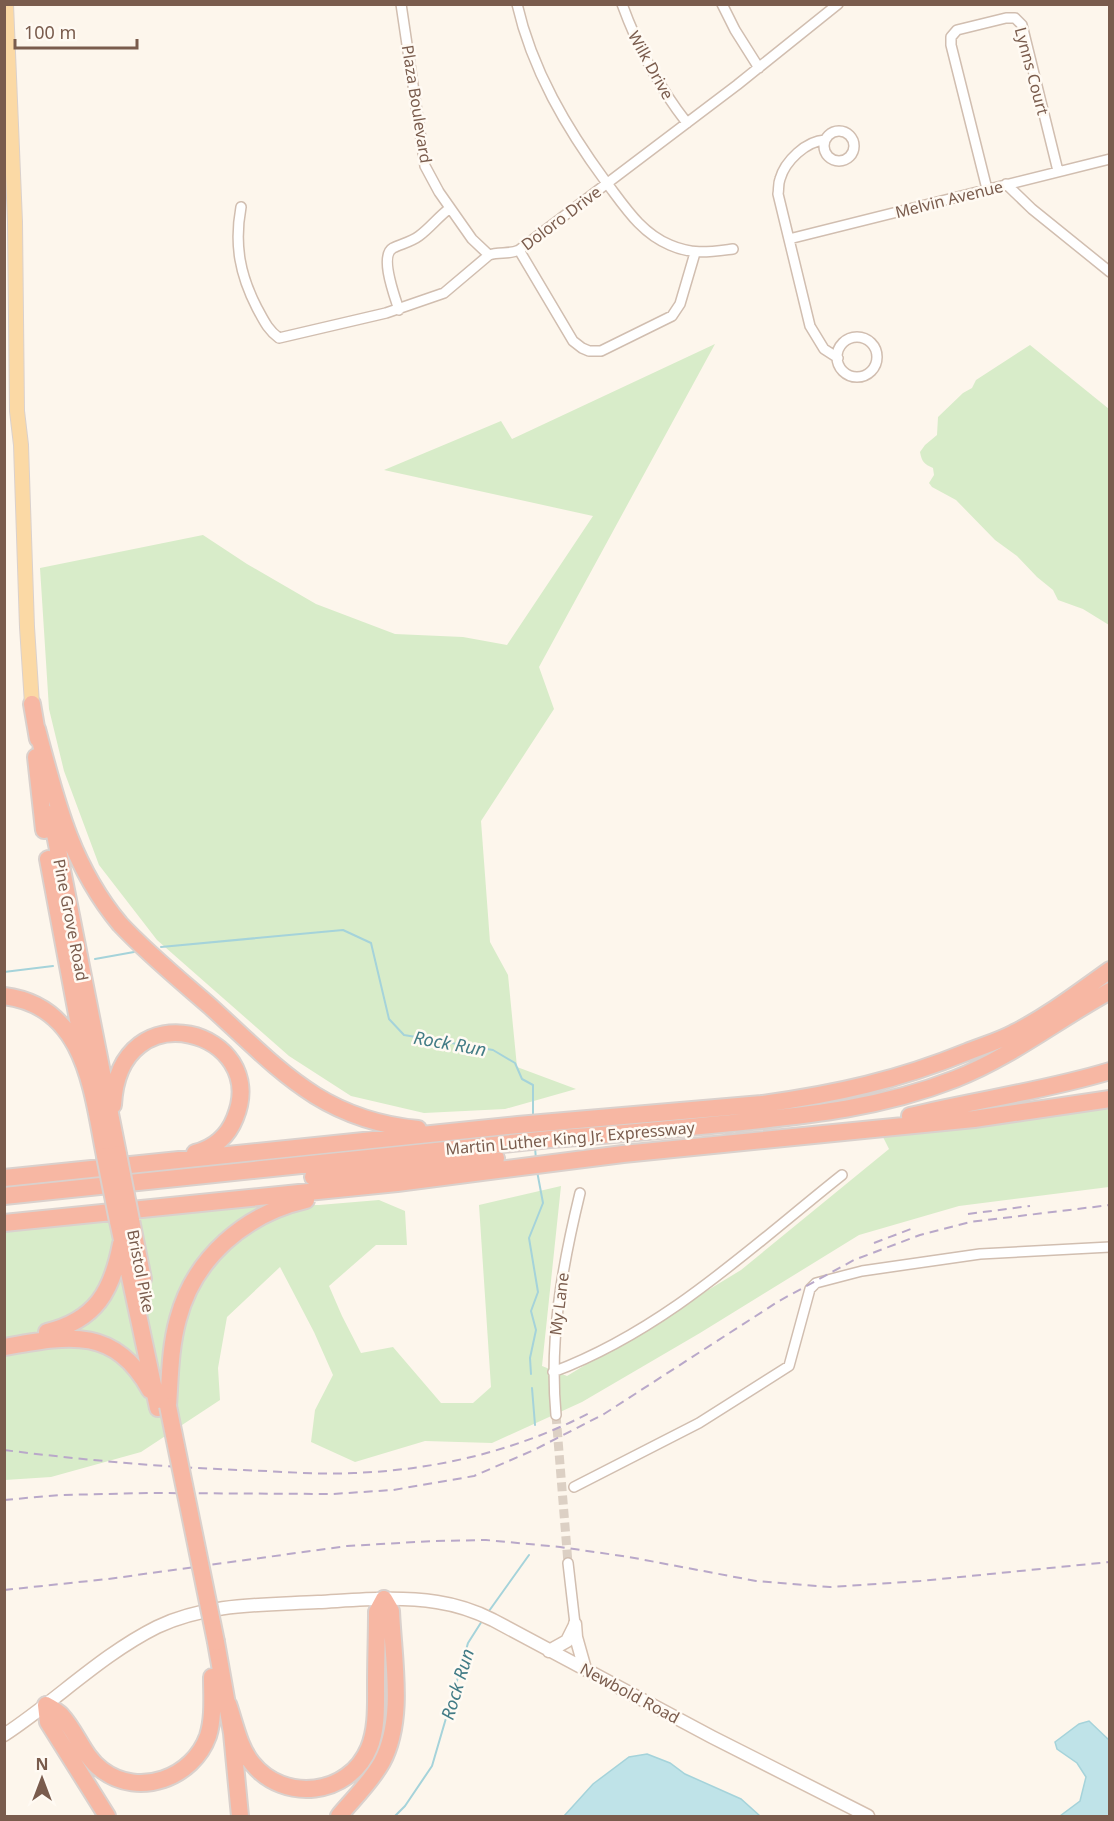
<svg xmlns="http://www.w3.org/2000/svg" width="1114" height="1821" viewBox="0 0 1114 1821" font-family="'Noto Sans',sans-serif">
<rect width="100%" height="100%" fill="#fdf6ec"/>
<path fill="#d8ecc9" d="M 715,344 L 539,667 L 554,709 L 481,821 L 490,942 L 508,975 L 517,1067 L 576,1089 L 505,1109 L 424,1113 L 351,1096 L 289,1056 L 157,940 L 99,865 L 64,771 L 49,709 L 40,568 L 203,535 L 247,564 L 316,604 L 395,634 L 463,637 L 507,645 L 593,516 L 384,470 L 501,421 L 512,439 Z
M 1030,345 L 1109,409 L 1109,625 L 1083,609 L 1058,600 L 1053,590 L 1037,577 L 1017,556 L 995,540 L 956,500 L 932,487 L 929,483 L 934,475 L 933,468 C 924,464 922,462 920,452 L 925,445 L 937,435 L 938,417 L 963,393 L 972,388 L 976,380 Z
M 1109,1106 L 1109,1187 L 959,1206 L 859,1235 L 700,1333 L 582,1402 L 492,1443 L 425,1441 L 355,1462 L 311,1442 L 315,1410 L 333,1375 L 314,1332 L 280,1267 L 227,1317 L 218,1368 L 220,1400 L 141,1452 L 51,1477 L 5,1480 L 4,1232 L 246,1206 L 319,1205 L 379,1200 L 405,1211 L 407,1245 L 376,1245 L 329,1286 L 342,1316 L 361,1353 L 393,1347 L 441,1403 L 473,1403 L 491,1387 L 479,1205 L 561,1186 L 542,1366 L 567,1376 L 741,1270 L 889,1149 L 880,1131 Z"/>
<path fill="#bfe3e8" stroke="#a5d3da" stroke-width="1.5" d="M 1089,1721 L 1109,1740 L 1109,1816 L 1060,1816 L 1080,1801 L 1086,1777 L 1077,1763 L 1057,1749 L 1055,1742 L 1079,1724 Z
M 647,1754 L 670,1763 L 685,1774 L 741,1799 L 760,1816 L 564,1816 L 593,1784 L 629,1757 Z"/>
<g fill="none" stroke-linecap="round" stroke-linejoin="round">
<path stroke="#a5d3da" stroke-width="2" d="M 161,947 L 343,930 L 371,943 L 389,1019 L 404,1035 L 493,1050 L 515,1063 L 522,1079 L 533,1085 L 533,1118
M 95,959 L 134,952
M 4,972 L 53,966
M 535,1147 L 536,1160
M 531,1374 L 530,1358 L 536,1330 L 531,1311 L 538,1292 L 529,1238 L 543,1203 L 537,1171
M 532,1388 L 535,1425
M 489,1611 L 529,1555
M 395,1816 L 405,1806 L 432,1766 L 468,1643 L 482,1621"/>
<path stroke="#dcd0c4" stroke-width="9" stroke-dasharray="9 4.5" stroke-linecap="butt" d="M 556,1415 L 568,1563"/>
<defs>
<path id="street" d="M 401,4 L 425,166 L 439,192 L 472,239 L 489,255
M 517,4 C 532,70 567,129 606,182 C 625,207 641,233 670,245 C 693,255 709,252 733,249
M 622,4 C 638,48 658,86 687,123
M 722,4 L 735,30 L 759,68
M824 146a15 15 0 1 1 30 0a15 15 0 1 1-30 0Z
M 825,140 C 806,141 785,161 780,179 C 778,184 779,189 778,194 L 810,326 L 824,349 L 838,358
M 1006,184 L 1032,209 L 1110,272
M 987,189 L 951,45 L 951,37 L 957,30 L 1006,18 L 1015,18 L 1022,25 L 1058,171
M 241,207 C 234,245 240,275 257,308 C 264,321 268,330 279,338 L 386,313 L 444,293 L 489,255 C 499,251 509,255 519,250 L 737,85 L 838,4
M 789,239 L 1110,159
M 519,250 L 573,341 L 582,348 L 589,351 L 601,351 L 672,316 L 680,304 L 695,253
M 399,310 C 395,297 379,256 393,248 C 401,244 411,242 419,236 C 430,228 438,217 450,208
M837 357a20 20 0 1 1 40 0a20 20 0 1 1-40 0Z
M 553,1372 C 665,1330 750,1248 842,1175
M 556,1415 C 549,1339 562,1267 580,1193
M 574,1487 L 699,1423 L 789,1366 L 810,1289 L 816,1283 L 862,1271 L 980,1254 L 1110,1247
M 568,1563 L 575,1624"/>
<path id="secondary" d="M 575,1624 L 576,1637 L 585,1669
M 549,1651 L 567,1641 L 575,1625
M 4,1735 C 56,1701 101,1655 157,1627 C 207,1603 264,1605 318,1602 C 357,1600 398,1596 437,1602 C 457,1605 475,1611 493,1620 L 712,1737 L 868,1816"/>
<path id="primary" d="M 6,4 L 15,222 L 17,411 L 21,445 L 27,627 L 32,704"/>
<path id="highway" d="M 32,704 L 38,739
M 37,729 C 56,801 71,865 120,924 C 148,954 180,980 211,1007 C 278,1068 321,1120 418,1129
M 36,757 L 44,830
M 51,814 L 118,1154
M 48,859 L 88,1073
M 4,996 C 86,1006 92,1091 105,1156
M 762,1104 C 836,1094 898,1080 967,1052 C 982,1046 999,1041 1014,1033 C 1048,1016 1079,992 1110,970
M 113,1105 C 119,987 271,1031 235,1118 C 228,1136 214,1148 195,1153
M 910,1116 C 976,1100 1044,1091 1110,1071
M 313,1177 L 496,1158
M 4,1178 L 518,1125 L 774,1103
M 4,1196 L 550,1139 C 611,1135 671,1129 732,1123 C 810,1115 881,1108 955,1079 C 1011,1057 1057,1020 1110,991
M 131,1220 L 143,1279
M 118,1221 L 158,1408
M 4,1223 L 397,1183 L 623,1154 L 974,1119 L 1110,1099
M 47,1332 C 96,1320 112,1291 121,1244
M 4,1347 C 67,1336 114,1325 150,1390
M 168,1406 C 170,1377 170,1348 178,1319 C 194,1258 245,1214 306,1200
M 216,1642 L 232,1733 L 240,1816
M 228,1704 C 235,1724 239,1747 252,1763 C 284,1803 349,1796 369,1748 C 377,1729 376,1706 376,1685 C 376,1660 377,1636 377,1612 L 384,1599
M 46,1705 C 51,1708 57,1711 61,1715 C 77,1732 83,1756 102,1770 C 139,1798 193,1778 208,1736 C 214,1717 212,1697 212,1677
M 46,1705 L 48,1722 L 107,1816
M 339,1816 C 353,1799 371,1782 382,1762 C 405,1719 393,1659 391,1611 L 384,1599"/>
</defs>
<use href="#street" stroke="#d1beb0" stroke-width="12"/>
<use href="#secondary" stroke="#d6c0b0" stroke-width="15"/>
<use href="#primary" stroke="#dad1cd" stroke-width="16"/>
<use href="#highway" stroke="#dad1cd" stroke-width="20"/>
<use href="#street" stroke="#fff" stroke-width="9"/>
<use href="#secondary" stroke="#fff" stroke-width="12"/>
<use href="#primary" stroke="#fbd9a5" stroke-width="14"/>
<use href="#highway" stroke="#f7b7a3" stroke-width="16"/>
<path stroke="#b9a8c9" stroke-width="2" stroke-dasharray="9 6" stroke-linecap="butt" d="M 968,1214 L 1030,1206
M 874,1243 L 916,1227
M 4,1450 C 83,1460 161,1467 240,1470 C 278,1471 316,1475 354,1473 C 437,1470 520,1450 593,1411
M 4,1500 L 60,1495 L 149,1493 L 332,1494 L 393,1490 L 474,1476 L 534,1450 L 604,1414 L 779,1301 L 854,1260 L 920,1235 L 970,1222 L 1110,1205
M 4,1590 L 108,1579 L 347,1546 L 434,1541 L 486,1540 L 560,1547 L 629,1557 L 756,1581 L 830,1587 L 920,1581 L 1110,1562"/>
<defs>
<path id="highway-bridge" d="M 118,1154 L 131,1220
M 105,1156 L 118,1221
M 168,1406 L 216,1642"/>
</defs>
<use href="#highway-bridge" stroke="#dad1cd" stroke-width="20" stroke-linecap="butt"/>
<use href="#highway-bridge" stroke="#f7b7a3" stroke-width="16"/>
</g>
<g text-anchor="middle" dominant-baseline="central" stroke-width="5" stroke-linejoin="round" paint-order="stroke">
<g font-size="16" fill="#7a5c4d" stroke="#fffaf3">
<text transform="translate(651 65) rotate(61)">Wilk Drive</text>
<text transform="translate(1032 71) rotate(75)">Lynns Court</text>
<text transform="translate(417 104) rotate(81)">Plaza Boulevard</text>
<text transform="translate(949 199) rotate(-14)">Melvin Avenue</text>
<text transform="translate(561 218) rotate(-37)">Doloro Drive</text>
<text transform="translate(71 920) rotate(79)">Pine Grove Road</text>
<text transform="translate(570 1138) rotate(-5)">Martin Luther King Jr. Expressway</text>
<text transform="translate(141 1271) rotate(79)">Bristol Pike</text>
<text transform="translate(559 1304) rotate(-83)">My Lane</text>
<text transform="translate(630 1693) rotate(28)">Newbold Road</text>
</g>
<g font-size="18" font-style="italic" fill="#437c86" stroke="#fffaf3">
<text transform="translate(450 1043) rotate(10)">Rock Run</text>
<text transform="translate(457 1684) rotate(-73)">Rock Run</text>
</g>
</g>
<rect width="1114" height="1821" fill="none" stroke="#7a5c4d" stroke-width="12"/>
<g transform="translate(42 1779)" stroke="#fffaf3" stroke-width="4.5" paint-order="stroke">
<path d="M0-4.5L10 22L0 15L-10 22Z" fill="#7a5c4d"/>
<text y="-9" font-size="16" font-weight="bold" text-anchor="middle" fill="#7a5c4d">N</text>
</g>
<path d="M15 39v9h122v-9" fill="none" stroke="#7a5c4d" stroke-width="3"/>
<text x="24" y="39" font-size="18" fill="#7a5c4d" stroke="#fffaf3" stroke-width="4.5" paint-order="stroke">100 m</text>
</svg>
